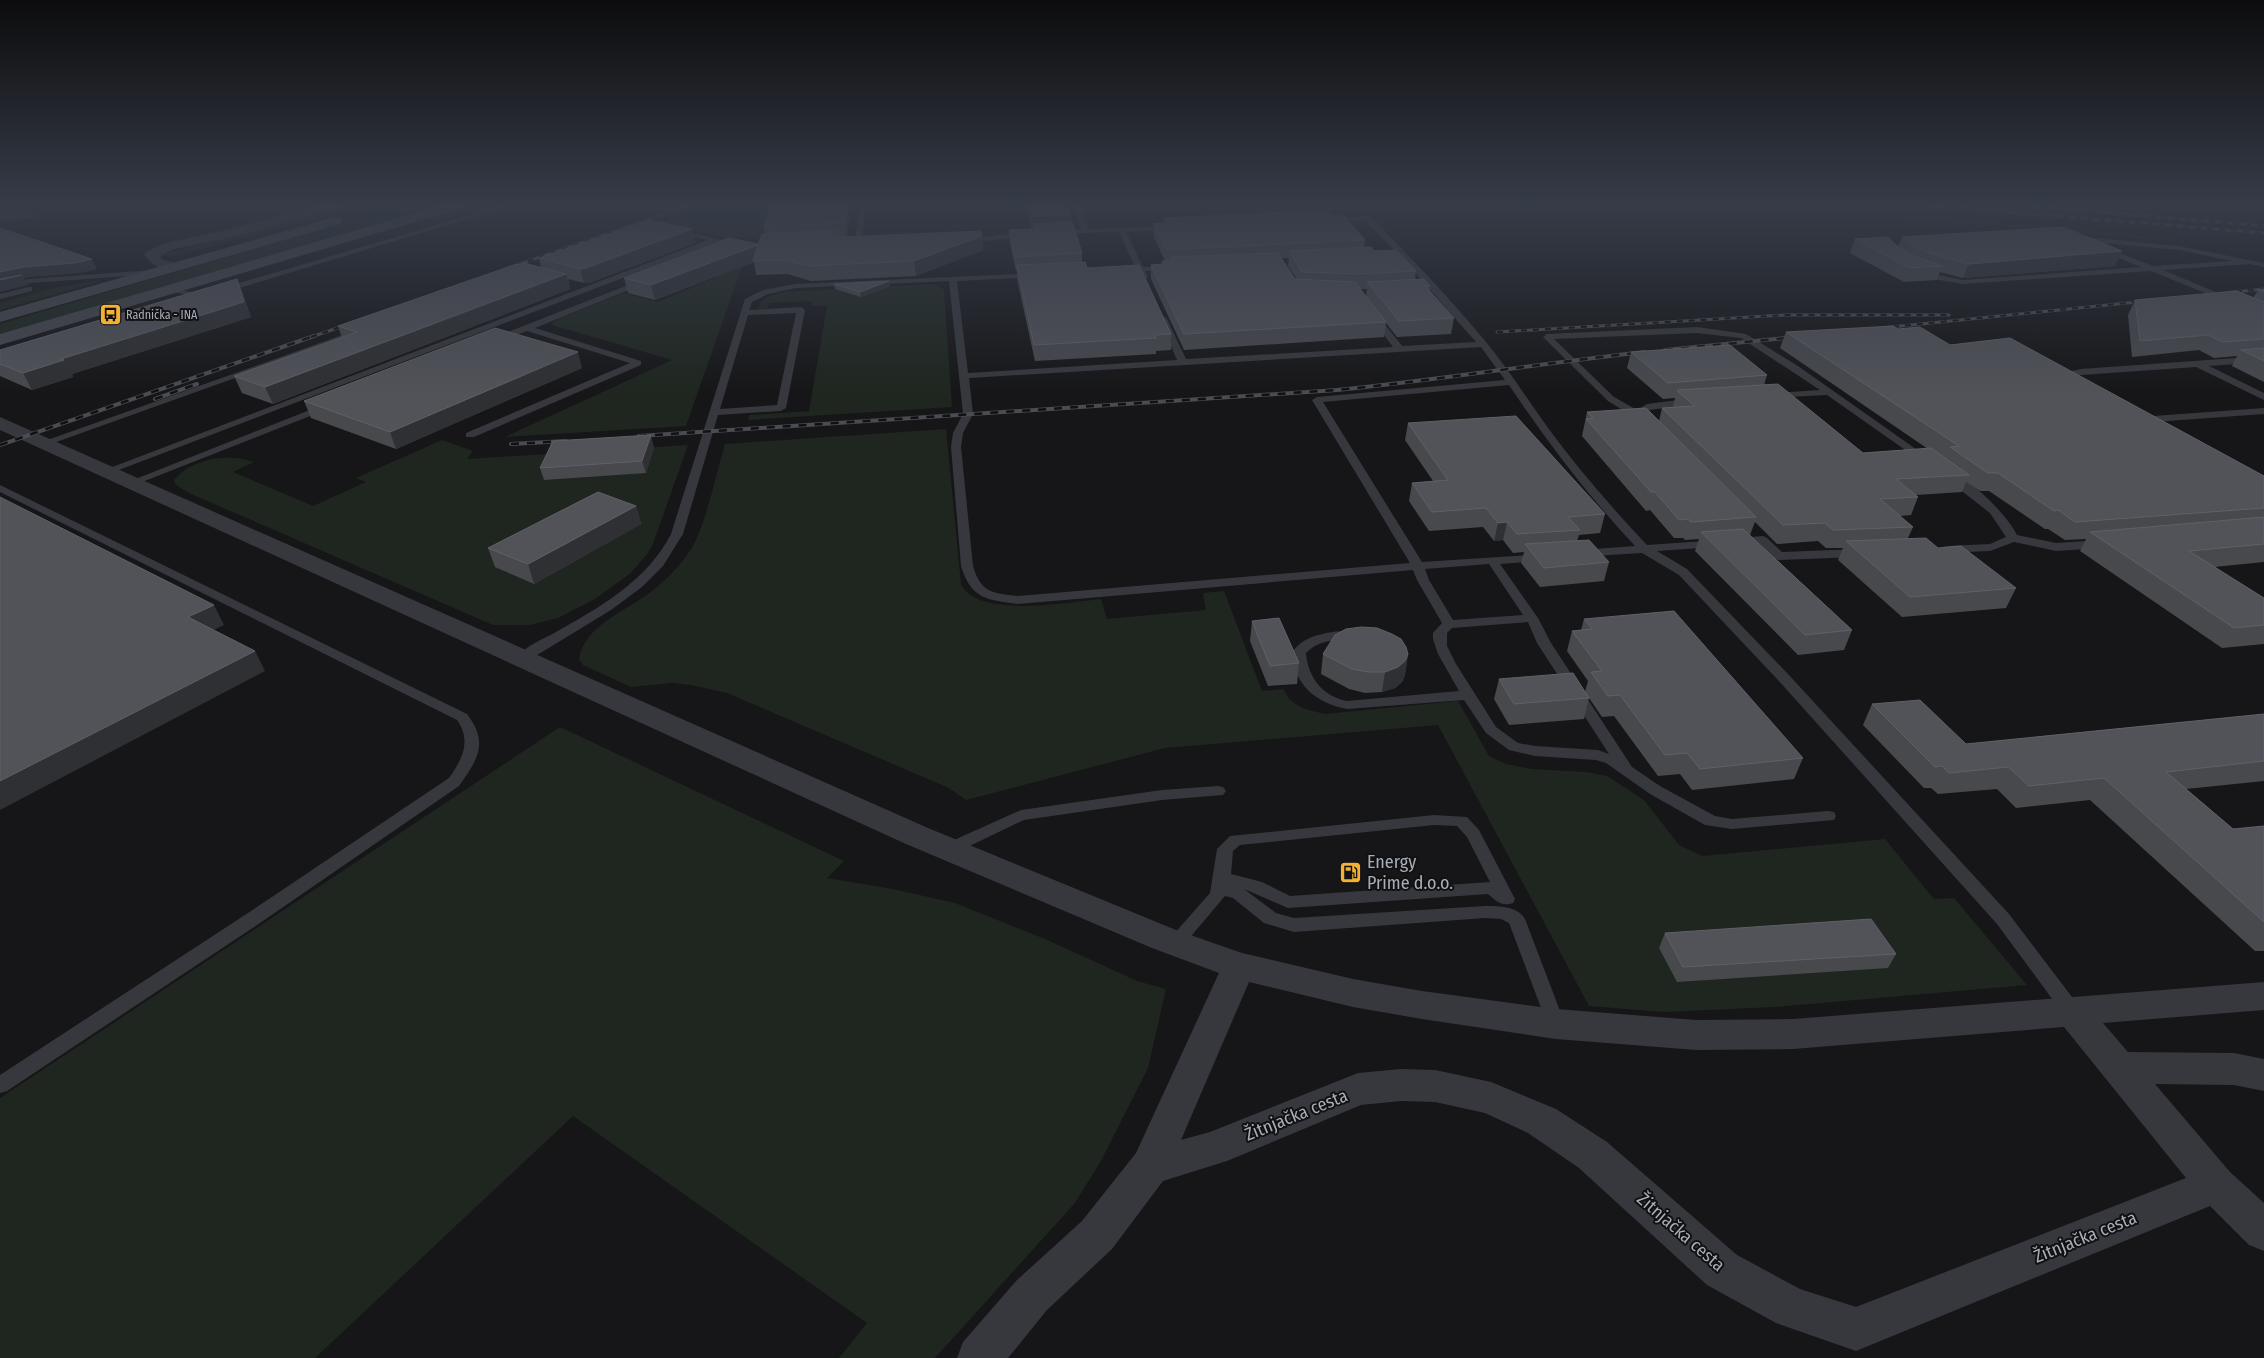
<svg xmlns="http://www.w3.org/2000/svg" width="2264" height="1358" viewBox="0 0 2264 1358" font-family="'Fira Sans Condensed',sans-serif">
<rect width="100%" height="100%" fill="#161618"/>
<path fill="#1e261f" d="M 347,204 L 374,204 L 171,257 L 165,254 Z
M 408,204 L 451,204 L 0,337 L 0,324 Z
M 711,204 L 777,204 L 768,235 L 727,238 L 659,222 Z
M 1749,204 L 1784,204 L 2165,238 L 2176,241 Z
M 2107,204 L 2203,204 L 2264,211 L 2264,217 Z
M 746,255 L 686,426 L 505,437 L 672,360 L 552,325 L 554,321 L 623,293 L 658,302 L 718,277 L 712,275 Z
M 100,280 L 99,282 L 0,310 L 0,303 L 55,288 Z
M 933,284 L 944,290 L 952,407 L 748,420 L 749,415 L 809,411 L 827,306 L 811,306 L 812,301 L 769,303 L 768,308 L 758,309 C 760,297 774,295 784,292 Z
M 946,429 L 961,584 C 977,619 1069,602 1101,599 L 1107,619 L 1206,610 L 1203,593 L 1224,591 L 1262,691 L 1283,689 C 1293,708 1305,709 1325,714 L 1458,701 L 1489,756 L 1506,764 L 1531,769 L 1586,772 L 1607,776 L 1644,800 L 1679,845 L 1702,856 L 1885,839 L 1934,899 L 1954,898 L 2027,985 L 1775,1007 L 1664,1012 L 1589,1006 L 1438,725 L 1165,748 L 966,800 L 949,788 L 727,693 L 691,685 L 672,683 L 631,687 L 583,665 L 579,659 C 585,624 627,611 652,591 C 666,580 679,567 689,552 C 704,533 717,470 725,444 Z
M 442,440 L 473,451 L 467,459 L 688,445 L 653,544 L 648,553 L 631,573 L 595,599 L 558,618 L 530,625 L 493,625 L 189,493 L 176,485 L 174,480 C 192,458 229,453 254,462 L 233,472 L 313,506 L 366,482 L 356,478 Z
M 560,727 L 844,861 L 827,878 L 893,889 L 955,903 L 1045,939 L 1137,981 L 1166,989 L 1148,1068 L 1101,1161 L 1075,1203 L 935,1358 L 839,1358 L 867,1323 L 573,1116 L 315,1358 L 0,1358 L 0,1098 Z"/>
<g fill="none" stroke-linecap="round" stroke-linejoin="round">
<path fill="#37383d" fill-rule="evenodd" d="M 508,204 L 517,204 L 223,293 L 196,297 L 165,290 L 169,288 L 196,293 L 219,289 Z
M 860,204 L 866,204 L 862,240 L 858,242 L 840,243 L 840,239 L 855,238 Z
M 1073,204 L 1079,204 L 1088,229 L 1175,226 L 1175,230 L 1172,230 L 1126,232 L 1143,267 L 1168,266 L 1172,268 L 1168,270 L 1145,271 L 1148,277 L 1144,279 L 1141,279 L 1138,272 L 1119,272 L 1119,268 L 1135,267 L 1119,232 L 1053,234 L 1052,232 L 1056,230 L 1081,229 Z
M 1370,216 C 1410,257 1450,298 1486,342 C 1510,371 1529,402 1551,432 C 1580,471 1613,509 1647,545 L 1719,540 L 1721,543 L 1715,547 L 1657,551 L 1687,569 L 1788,674 L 2009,914 L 2078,1005 L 2080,1010 L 2078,1015 L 2071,1018 L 2064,1015 L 1997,924 L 1778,680 L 1679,575 L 1642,553 L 1577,557 L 1575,554 L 1581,550 L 1635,546 C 1588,496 1547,442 1509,385 L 1323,402 L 1422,562 L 1544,554 L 1546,557 L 1544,560 L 1540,561 L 1500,564 L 1538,618 L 1551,643 L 1632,767 L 1660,786 L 1715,816 L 1732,819 L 1828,811 L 1834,812 L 1836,816 L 1834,820 L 1732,829 L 1705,825 L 1650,794 L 1606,763 L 1596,760 L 1535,756 L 1509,750 L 1486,733 L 1464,700 L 1347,709 C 1316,703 1294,685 1292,652 C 1306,633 1331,632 1352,630 L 1357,631 L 1359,634 L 1357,637 C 1338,641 1321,638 1306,653 C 1308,677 1322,696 1347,701 L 1459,691 L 1438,654 L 1433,639 L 1433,633 L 1442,623 L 1417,580 L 1413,570 L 1018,604 C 987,600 971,599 961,566 L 951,447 L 953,433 L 963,414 L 949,281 L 796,288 L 768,294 L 752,302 L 749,310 L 801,307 L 805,310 L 786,408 L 781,411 L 718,415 L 683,534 L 663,566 L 642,587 L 611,610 L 529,660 L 524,661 L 517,657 C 525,646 544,639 556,632 C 600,607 647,581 671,534 L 745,299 L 763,290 L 796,284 L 1039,273 L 1040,275 L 1036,277 L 957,281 L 968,373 L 1177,360 L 1159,319 L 1163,316 L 1167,319 L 1186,359 L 1393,347 L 1369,315 L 1373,312 L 1376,313 L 1402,346 L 1476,342 L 1402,258 L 1365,220 L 1329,222 L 1325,220 L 1329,218 ZM 796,313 L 777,405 L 720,409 L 748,315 ZM 1481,347 L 1505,380 L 1317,397 L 1312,400 L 1410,563 L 1018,596 C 992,593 981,593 973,566 L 961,447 L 963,433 L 973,414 L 969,378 ZM 1489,564 L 1523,615 L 1453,620 L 1429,580 L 1425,569 ZM 1528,622 L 1537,643 L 1609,754 L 1598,750 L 1535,746 L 1518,743 L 1496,727 L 1456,664 L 1447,646 L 1447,633 L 1452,628 Z
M 672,228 L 742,245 L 738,247 L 717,242 L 111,473 L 107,474 L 102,471 L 708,240 L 672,232 Z
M 1028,232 L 1031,232 L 1031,236 L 964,243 L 960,241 L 964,239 Z
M 2074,236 L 2179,246 L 2264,263 L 2264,267 L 2250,264 L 2163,270 L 2230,298 L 2231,300 L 2227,302 L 2151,271 L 1963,284 L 1933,279 L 1917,270 L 1921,268 L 1938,275 L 1963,280 L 2141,267 L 2101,251 L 2100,249 L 2104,247 L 2153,266 L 2232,261 L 2179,250 L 2071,240 L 2070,238 Z
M 153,270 L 157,272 L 156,274 L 30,283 L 0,289 L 0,285 L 30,279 Z
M 641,280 L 648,282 L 535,328 L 641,361 L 641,365 L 474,437 L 466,437 L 466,433 L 630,363 L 527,331 L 496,343 L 493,342 L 493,338 Z
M 29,287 L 32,287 L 32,291 L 0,299 L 0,294 Z
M 1697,327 L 1746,334 L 1798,366 L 1930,459 L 1929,461 L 1921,461 L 1827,395 L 1769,398 L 1767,396 L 1772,393 L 1820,390 L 1741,338 L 1697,333 L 1554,339 L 1614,397 L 1637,410 L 1647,404 L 1693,398 L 1698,401 L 1693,404 L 1650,410 L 1647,411 L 1647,416 L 1652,422 L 1647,425 L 1608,401 L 1543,337 L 1547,334 Z
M 345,334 L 352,336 L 48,445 L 40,445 L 39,443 Z
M 2264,356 L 2264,362 L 2209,366 L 2264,393 L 2264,400 L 2196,367 L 2081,375 L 2072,378 L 2076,384 L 2071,387 L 2068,386 L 2062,377 L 2068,372 L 2081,369 Z
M 325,404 L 328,405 L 328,409 L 137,484 L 133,485 L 128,482 Z
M 2264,408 L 2264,414 L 2140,423 L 2135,420 L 2140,417 Z
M 1949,473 C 1971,478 2007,515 2017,535 L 2056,543 L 2101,540 L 2107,544 L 2101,548 L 2056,551 L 2014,542 L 1990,551 L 1943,553 L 1941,550 L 1943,547 L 1947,546 L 1990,544 L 2006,537 L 1990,513 L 1945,478 L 1945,474 Z
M 0,485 L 467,714 C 489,743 478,759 459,786 L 260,923 L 7,1091 L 0,1093 L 0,1075 L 248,913 L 449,778 C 462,760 472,741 457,720 L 0,492 Z
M 1763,536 L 1767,538 L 1782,552 L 1858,549 L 1864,553 L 1858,557 L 1779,560 L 1775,559 L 1760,544 L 1739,546 L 1733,542 L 1739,538 Z
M 1218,786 L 1223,787 L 1226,791 L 1223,795 L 1162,800 L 1024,820 L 955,853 L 949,855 L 943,853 L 941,849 L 943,845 L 1021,810 L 1162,790 Z
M 1434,815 L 1467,817 L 1479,830 L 1515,899 L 1513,903 C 1502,907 1496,901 1488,894 L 1288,908 L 1244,889 L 1276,913 L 1294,918 L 1485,906 C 1498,906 1518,906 1525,919 L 1565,1024 L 1563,1029 L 1556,1032 L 1549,1029 L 1509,923 L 1501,919 L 1485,918 L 1294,932 L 1264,923 L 1233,898 L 1225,896 L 1181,948 L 1175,950 L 1169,948 L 1166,943 L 1210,893 L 1217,849 L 1230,836 ZM 1434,825 L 1457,826 L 1467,837 L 1490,882 L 1290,896 L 1262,882 L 1231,874 L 1233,851 L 1240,845 Z"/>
<path fill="#37383d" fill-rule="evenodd" d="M 324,204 L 345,204 L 343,207 L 233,237 L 174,249 L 160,256 L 163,260 L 181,264 L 183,267 L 181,270 C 167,274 152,266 144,255 L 146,252 L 165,243 L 226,230 Z
M 29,211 L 36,215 L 34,218 L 0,221 L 0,213 Z
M 0,417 L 928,828 L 1176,930 L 1242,953 L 1353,979 L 1422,991 L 1556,1009 L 1696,1020 L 1793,1019 L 2264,982 L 2264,1010 L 2103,1023 L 2128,1052 L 2234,1053 L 2264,1059 L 2264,1091 L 2234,1085 L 2155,1084 L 2230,1172 L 2264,1203 L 2264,1251 L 2249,1245 L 2210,1206 L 1856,1351 L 1776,1323 L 1707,1285 L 1579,1168 L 1528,1133 L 1485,1113 L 1435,1102 L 1401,1101 L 1361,1105 L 1227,1161 L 1163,1181 L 1112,1249 L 1047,1310 L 1008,1358 L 957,1358 L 963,1342 L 1017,1280 L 1082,1221 L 1136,1153 L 1219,973 L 1152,948 L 906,844 L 0,430 ZM 1249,982 L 1353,1007 L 1422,1019 L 1556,1039 L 1696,1050 L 1793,1049 L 2064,1027 L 2186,1178 L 1856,1307 L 1800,1289 L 1737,1255 L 1607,1142 L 1556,1109 L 1491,1082 L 1435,1070 L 1401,1069 L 1358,1073 L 1210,1132 L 1181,1140 Z"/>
<path fill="#45474d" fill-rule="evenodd" d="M 446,204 L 467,204 L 465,207 L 0,345 L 0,334 Z
M 335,217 L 340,218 L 342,221 L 340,224 L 0,322 L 0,312 Z"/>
<defs>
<path id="rail-far1" d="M 1908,204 L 2264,233
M 2030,206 L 2264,226
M 505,269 L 694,204
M 2224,293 L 2264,289
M 1881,328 L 2147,301
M 1497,332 L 1786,315 L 1949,315
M 311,337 L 352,323
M 1793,337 L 1796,337"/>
<path id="rail" d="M 1665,350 L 1796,337
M 155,399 L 197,384
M 639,436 L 1337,390 C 1440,380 1542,363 1645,352
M 511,444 L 566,441
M 0,445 L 314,336"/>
</defs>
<use href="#rail-far1" stroke="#4a4c52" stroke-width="3"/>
<use href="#rail" stroke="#4a4c52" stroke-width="4"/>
<use href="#rail-far1" stroke="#111113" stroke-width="2" stroke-dasharray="6" stroke-linecap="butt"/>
<use href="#rail" stroke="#111113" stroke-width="2.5" stroke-dasharray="8" stroke-linecap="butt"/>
</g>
<path fill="#47494d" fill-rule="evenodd" d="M 851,204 L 847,236 L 841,237 L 843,237 L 982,236 L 983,250 L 916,276 L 811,281 L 788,274 L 756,275 L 754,262 L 655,300 L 628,293 L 624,278 L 758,244 L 765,234 L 764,226 Z
M 1026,204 L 1066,204 L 1069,221 L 1082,253 L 1082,262 L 1087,268 L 1171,334 L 1171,350 L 1156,351 L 1156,354 L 1035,361 L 1017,279 L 1017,271 L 1016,271 L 1010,244 L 1009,230 L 1032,229 Z
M 1164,218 L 1365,240 L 1364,248 L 1374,251 L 1416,271 L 1415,280 L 1430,286 L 1430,292 L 1454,318 L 1451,334 L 1397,337 L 1386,323 L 1384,337 L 1184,350 L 1151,279 L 1151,265 L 1162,264 L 1162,261 L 1165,261 L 1154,237 L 1154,224 L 1164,223 ZM 1281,258 L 1289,258 L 1288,266 L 1297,279 L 1295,279 ZM 1360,289 L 1367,289 L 1366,296 Z
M 692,229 L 695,243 L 589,283 L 584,283 L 568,279 L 570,289 L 273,404 L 242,393 L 234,376 L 342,338 L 338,326 L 541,267 L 539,258 Z
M 1902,237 L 2115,266 L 1963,278 L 1940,272 L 1937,280 L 1904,282 L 1850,253 L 1855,239 L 1898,247 Z
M 237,279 L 243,294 L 251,317 L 72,374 L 73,377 L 32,390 L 0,376 L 0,350 Z
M 889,281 L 890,286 L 861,297 L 835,289 L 834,284 Z
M 2264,289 L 2264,382 L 2232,366 L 2237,356 L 2214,358 L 2199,350 L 2132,357 L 2128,315 L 2135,300 L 2253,298 L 2258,290 Z
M 1898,329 L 1950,345 L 2264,476 L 2264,562 L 2214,567 L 2264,598 L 2264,644 L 2222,648 L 2080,551 L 2086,539 L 2065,540 L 2048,529 L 2045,529 L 1989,491 L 1980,491 L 1966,482 L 1962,492 L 1916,495 L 1918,497 L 1911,515 L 1900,516 L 1913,527 L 1908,538 L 1938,548 L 2016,588 L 2006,608 L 1902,617 L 1838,560 L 1843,548 L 1826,548 L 1818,541 L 1777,544 L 1755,522 L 1750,535 L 1852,630 L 1844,650 L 1798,655 L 1695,551 L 1699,539 L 1685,540 L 1683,538 L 1674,538 L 1650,510 L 1646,511 L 1582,436 L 1587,412 L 1659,421 L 1662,408 L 1673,407 L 1675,398 L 1663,399 L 1627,368 L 1631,352 L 1767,375 L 1764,385 L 1863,453 L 1928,449 L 1780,348 L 1786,332 Z
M 582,368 L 396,449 L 311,418 L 304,401 Z
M 1408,423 L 1605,514 L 1600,533 L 1579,535 L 1577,541 L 1609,562 L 1604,581 L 1540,587 L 1521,563 L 1524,552 L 1513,553 L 1503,540 L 1494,541 L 1483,527 L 1429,531 L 1409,501 L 1412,483 L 1433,481 L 1405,440 Z
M 654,447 L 646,473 L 544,480 L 540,468 Z
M 636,506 L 641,524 L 534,584 L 495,567 L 488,548 Z
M 1584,619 L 1803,758 L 1794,779 L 1692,790 L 1680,774 L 1658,776 L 1614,716 L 1602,717 L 1589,698 L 1584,719 L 1509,725 L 1494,699 L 1499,679 L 1585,692 L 1588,681 L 1567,651 L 1572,631 L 1581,630 Z
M 1252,621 L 1299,663 L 1297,684 L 1268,686 L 1250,641 Z
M 1323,654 L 1408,654 L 1405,675 L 1402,682 L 1395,688 L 1382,692 L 1365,693 L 1349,689 L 1321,674 Z
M 1872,704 L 1966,744 L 2264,714 L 2264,781 L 2186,789 L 2233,829 L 2264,826 L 2264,951 L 2255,951 L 2090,800 L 2016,808 L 1997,789 L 1938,794 L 1931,788 L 1924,788 L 1863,725 Z
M 1665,933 L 1896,954 L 1888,968 L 1677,982 L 1659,948 Z"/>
<path fill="#2f3033" d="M 848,204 L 851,204 L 847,236 L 845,223 Z
M 1069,214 L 1070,227 L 1034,224 L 1034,231 L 1033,231 L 1032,217 Z
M 692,229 L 695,243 L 589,283 L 584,283 L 580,269 Z
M 982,236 L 983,250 L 916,276 L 914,261 Z
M 758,245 L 754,262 L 655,300 L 651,285 Z
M 2122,251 L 2115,266 L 1963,278 L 1969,264 Z
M 92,259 L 97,269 L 81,273 L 30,277 L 24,278 L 28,285 L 0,292 L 0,272 L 24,267 Z
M 566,274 L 570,289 L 273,404 L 265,387 Z
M 237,279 L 243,294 L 251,317 L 72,374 L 73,377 L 32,390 L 23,373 L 61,359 Z
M 889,281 L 890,286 L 861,297 L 860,292 Z
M 578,352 L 582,368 L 396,449 L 390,432 Z
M 651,435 L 654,447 L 646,473 L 642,461 Z
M 636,506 L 641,524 L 534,584 L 528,564 Z
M 1507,522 L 1503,540 L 1494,541 L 1498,523 Z
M 214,605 L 224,625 L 199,637 L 188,617 Z
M 255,651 L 265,671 L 0,810 L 0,781 Z
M 1408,654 L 1405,675 L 1402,682 L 1395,688 L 1382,692 L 1385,672 Z"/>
<path fill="#525359" stroke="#5f6168" d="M 771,204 L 848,204 L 845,223 L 764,226 Z
M 1029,204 L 1066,204 L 1069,214 L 1032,217 Z
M 1328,210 L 1332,216 L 1343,215 L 1365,240 L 1167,250 L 1154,224 L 1167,223 L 1164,218 Z
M 649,220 L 692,229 L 586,268 L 580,269 L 539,258 Z
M 1072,221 L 1082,253 L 1015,257 L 1009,230 L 1035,229 L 1034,224 Z
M 2063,227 L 2122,251 L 1969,264 L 1932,254 L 1914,246 L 1902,237 Z
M 0,228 L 92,259 L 76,263 L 24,267 L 0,272 Z
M 834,231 L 834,235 L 843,237 L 981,231 L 982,236 L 914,261 L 808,266 L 786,260 L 753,261 L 758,245 L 651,285 L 624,278 L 729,238 L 758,244 L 762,234 Z
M 1888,237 L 1897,246 L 1914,256 L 1942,266 L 1909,268 L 1855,239 Z
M 1371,247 L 1374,251 L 1396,250 L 1416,271 L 1358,274 L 1302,272 L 1289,251 Z
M 1278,253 L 1295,279 L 1355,282 L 1386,322 L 1184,334 L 1151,265 L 1163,264 L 1162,261 L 1172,261 L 1171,257 Z
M 1085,262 L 1087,268 L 1139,265 L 1171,334 L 1155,335 L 1156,338 L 1034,345 L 1017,265 Z
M 524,263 L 566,274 L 265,387 L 234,376 L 357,332 L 338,326 L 514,265 Z
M 22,275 L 0,280 L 0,279 Z
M 237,279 L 244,302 L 61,359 L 64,360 L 23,373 L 0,364 L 0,350 Z
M 1424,279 L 1430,286 L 1425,286 L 1454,318 L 1399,321 L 1367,282 Z
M 889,281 L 860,292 L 834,284 Z
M 2264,289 L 2264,292 L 2258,290 Z
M 2237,291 L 2264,302 L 2264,339 L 2223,342 L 2208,335 L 2140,341 L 2135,300 Z
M 1893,326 L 1898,329 L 1920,327 L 1950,345 L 2010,338 L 2264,476 L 2264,508 L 2075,522 L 2058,510 L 2054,511 L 1998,473 L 1988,473 L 1950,447 L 1959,446 L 1786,332 Z
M 495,328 L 578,352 L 390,432 L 304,401 Z
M 1730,345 L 1767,375 L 1668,383 L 1631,352 Z
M 2264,348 L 2264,361 L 2241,350 Z
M 1778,384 L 1863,453 L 1931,448 L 1969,475 L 1896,479 L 1918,497 L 1880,499 L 1913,527 L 1833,530 L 1825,523 L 1783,525 L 1662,408 L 1695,406 L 1677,391 L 1679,390 Z
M 1646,408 L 1756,517 L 1691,522 L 1688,519 L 1679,520 L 1655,492 L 1651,492 L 1586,419 L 1593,418 L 1587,412 Z
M 1516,416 L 1605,514 L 1568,517 L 1580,530 L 1517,534 L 1507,522 L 1498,523 L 1486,508 L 1432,512 L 1412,483 L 1448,480 L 1408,423 Z
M 651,435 L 642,461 L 540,468 L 553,441 Z
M 598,492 L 636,506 L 528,564 L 488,548 Z
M 0,497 L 214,605 L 188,617 L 255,651 L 0,781 Z
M 2264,517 L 2264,544 L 2189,551 L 2264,598 L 2264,625 L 2234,628 L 2090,532 Z
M 1743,529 L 1852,630 L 1805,635 L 1701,532 Z
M 1926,538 L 1938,548 L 1961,546 L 2016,588 L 1910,597 L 1846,541 Z
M 1589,540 L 1609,562 L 1544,568 L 1525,544 Z
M 1674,611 L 1803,758 L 1700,769 L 1687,753 L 1665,755 L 1620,695 L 1608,696 L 1591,672 L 1602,671 L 1572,631 L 1592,629 L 1584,619 Z
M 1279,618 L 1299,663 L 1270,666 L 1252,621 Z
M 1361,627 L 1377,628 L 1392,634 L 1401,639 L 1406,647 L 1408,654 L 1405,661 L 1398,667 L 1385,672 L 1368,672 L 1352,669 L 1323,654 L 1335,635 L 1346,629 Z
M 1573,673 L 1589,698 L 1514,704 L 1499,679 Z
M 1920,700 L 1966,744 L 2264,714 L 2264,761 L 2166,772 L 2233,829 L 2264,826 L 2264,922 L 2104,778 L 2029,786 L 2008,767 L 1949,773 L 1942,766 L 1935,767 L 1872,704 Z
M 1871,919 L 1896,954 L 1683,967 L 1665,933 Z"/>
<linearGradient id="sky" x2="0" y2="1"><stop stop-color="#0c0c0d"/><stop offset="0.52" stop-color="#363c48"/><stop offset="1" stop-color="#363c48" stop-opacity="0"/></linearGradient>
<rect width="2264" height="394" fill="url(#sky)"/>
<defs>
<symbol id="bus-square" viewBox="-11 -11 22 22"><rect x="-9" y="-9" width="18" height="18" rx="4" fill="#f2b134" stroke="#111113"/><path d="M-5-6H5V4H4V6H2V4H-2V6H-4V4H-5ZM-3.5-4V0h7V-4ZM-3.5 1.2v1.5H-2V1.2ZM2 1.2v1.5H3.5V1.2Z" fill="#111"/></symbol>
<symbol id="fuel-square" viewBox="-11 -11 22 22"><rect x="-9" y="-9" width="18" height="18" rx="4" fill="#f2b134" stroke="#111113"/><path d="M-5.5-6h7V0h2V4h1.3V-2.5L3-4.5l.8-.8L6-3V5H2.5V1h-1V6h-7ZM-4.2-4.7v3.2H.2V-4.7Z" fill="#111"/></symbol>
</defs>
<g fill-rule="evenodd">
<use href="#bus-square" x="98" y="302" width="25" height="25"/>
<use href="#fuel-square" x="1338" y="860" width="25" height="25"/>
</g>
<g text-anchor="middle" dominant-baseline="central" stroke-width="4" stroke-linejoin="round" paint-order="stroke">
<g font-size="12" fill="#a8adb8" stroke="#111113" text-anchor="start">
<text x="126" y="315">Radnička - INA</text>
</g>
<g font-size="18" fill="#a8adb8" stroke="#111113" text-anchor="start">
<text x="1367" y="862">Energy<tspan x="1367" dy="21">Prime d.o.o.</tspan></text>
</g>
<g font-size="18" fill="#a8adb8" stroke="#111113">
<text transform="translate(1296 1115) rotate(-22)">Žitnjačka cesta</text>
<text transform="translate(1681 1232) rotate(41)">Žitnjačka cesta</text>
<text transform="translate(2085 1237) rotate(-22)">Žitnjačka cesta</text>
</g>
</g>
</svg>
